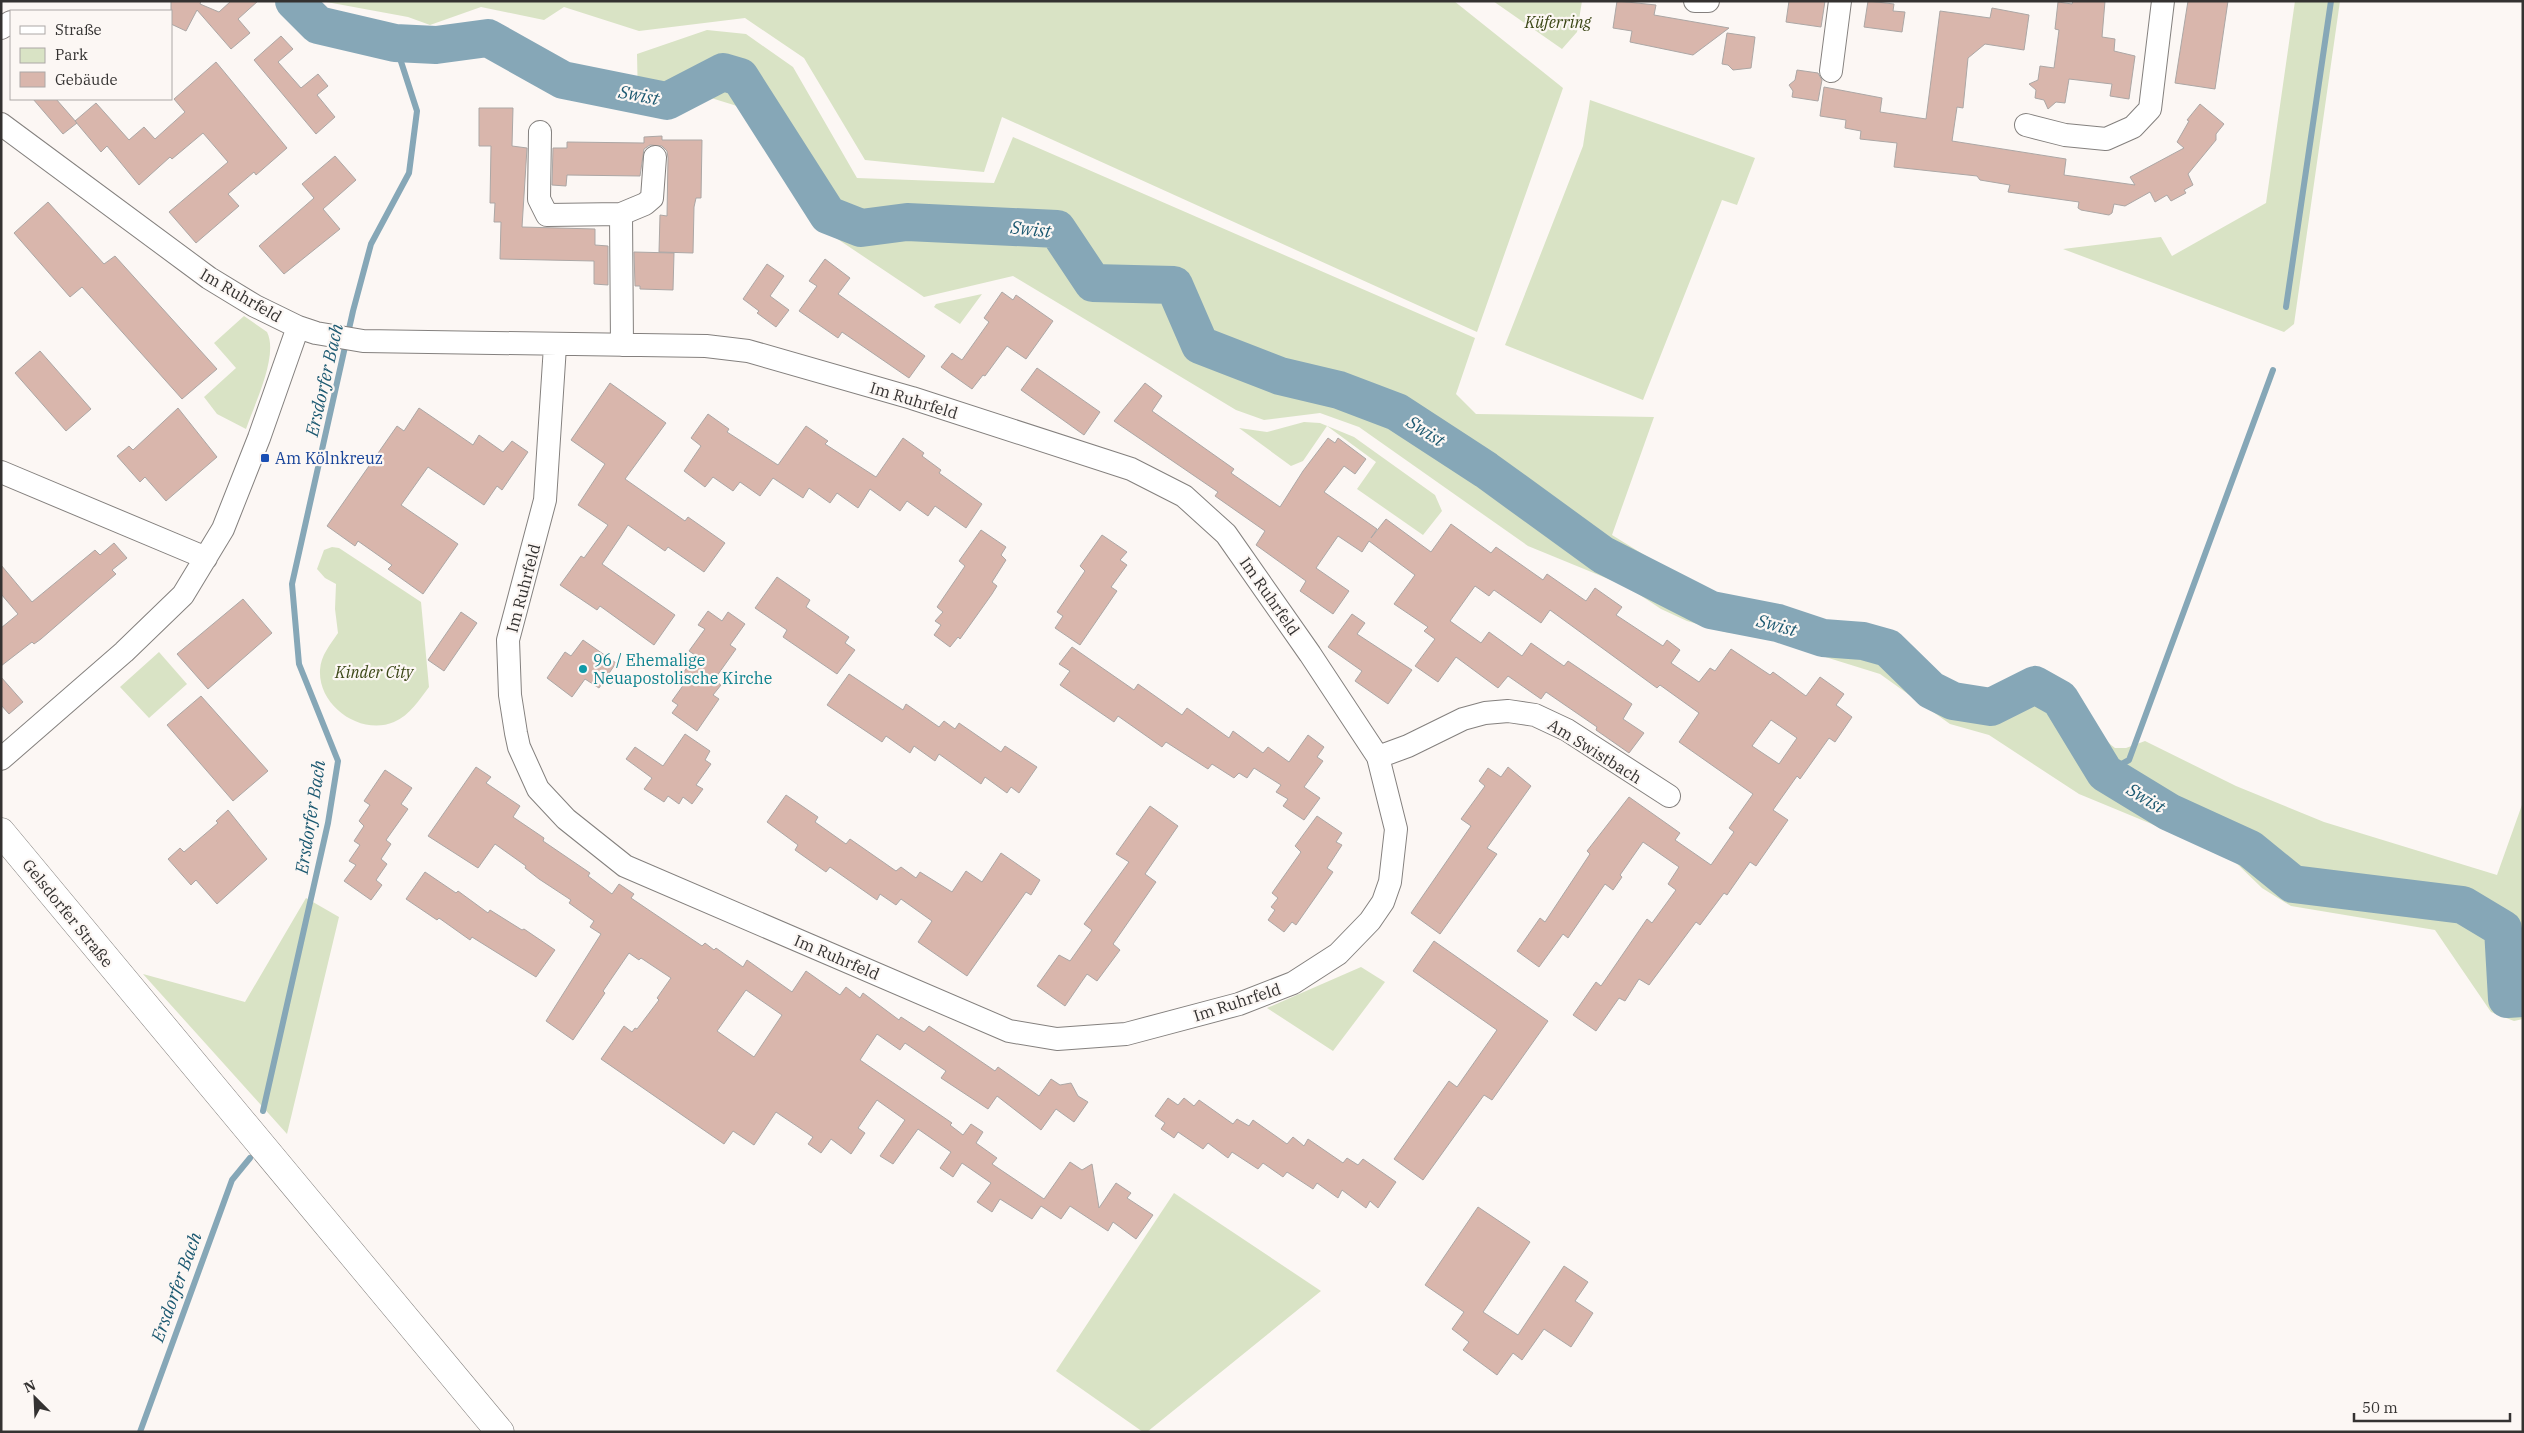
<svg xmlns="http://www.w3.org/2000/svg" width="2524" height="1433" viewBox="0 0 2524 1433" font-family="'IBM Plex Serif',serif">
<rect width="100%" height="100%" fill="#fcf7f4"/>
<path fill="#d9e3c5" d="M 321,1 L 1454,1 L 1563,88 L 1477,332 L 1002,117 L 984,172 L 865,160 L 804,58 L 745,18 L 639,31 L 564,7 L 544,20 L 481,7 L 430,25 L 408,17 Z
M 1493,1 L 1582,1 L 1577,32 L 1562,49 Z
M 2295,1 L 2340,1 L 2294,324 L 2284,332 L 2063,249 L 2161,237 L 2172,256 L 2266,203 Z
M 707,30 L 746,34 L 793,67 L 857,178 L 994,183 L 1013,137 L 1475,338 L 1456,394 L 1476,414 L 1654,417 L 1612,535 L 1667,569 L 1718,596 L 1879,632 C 1916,649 1935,694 1980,695 C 2000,695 2012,679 2030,675 C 2041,672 2061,680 2070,687 C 2090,702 2094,733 2115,748 L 2126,748 L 2145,741 L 2236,786 L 2324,822 L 2497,875 L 2523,802 L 2523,1019 L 2514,1021 L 2491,1012 L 2435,930 L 2291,906 L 2262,888 L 2229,856 L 2079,794 L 1989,735 L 1950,724 L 1880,674 L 1761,637 L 1725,632 L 1687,621 L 1661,609 L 1628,587 L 1528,546 L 1359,427 L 1320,413 L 1264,420 L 1236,410 L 1013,276 L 924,297 L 830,234 L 802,209 L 755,130 L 737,106 L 708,97 L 666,106 L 638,101 L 637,54 Z
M 1590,100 L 1755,158 L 1737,205 L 1722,200 L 1643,400 L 1505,345 L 1583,146 Z
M 982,294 L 960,324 L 934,307 L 936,304 Z
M 244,316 L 267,332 C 279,355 254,405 246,429 L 217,414 L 204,397 L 236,368 L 214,343 Z
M 1304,422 L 1320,423 L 1354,437 L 1435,495 L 1442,511 L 1423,535 L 1357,489 L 1376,462 L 1327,426 L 1303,461 L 1291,466 L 1239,428 L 1267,432 Z
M 332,547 L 339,548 L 421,602 L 429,687 C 419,700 410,715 394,722 C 361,736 318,706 320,670 C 321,655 330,645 338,633 L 335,609 L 336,584 L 325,578 L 317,569 L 324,550 Z
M 159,652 L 187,684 L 149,718 L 120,687 Z
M 306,898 L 339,917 L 287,1134 L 143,974 L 245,1002 Z
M 1361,967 L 1385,982 L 1333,1051 L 1267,1008 Z
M 1174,1193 L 1321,1291 L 1147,1432 L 1143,1432 L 1056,1371 Z"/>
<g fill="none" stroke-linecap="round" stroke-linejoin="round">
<path stroke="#86a7b7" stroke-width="6" d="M 2286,307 L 2331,1
M 2105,773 L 2129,760 L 2273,370
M 263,1111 L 328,823 L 338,761 L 299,664 L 292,584 L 353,311 L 371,244 L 409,173 L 417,111 L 395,43
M 140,1432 L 232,1180 L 250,1158"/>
<path stroke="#86a7b7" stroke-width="38" d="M 294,1 L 318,25 L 395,43 L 436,45 L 488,38 L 563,80 L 667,101 L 723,72 L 740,77 L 828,215 L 861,228 L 907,222 L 1057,229 L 1093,283 L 1174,285 L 1200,345 L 1280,376 L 1339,390 L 1397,412 L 1486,470 L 1603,555 L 1711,610 L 1778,623 L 1823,638 L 1863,641 L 1888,648 L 1931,690 L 1953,701 L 1991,707 L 2035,685 L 2060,699 L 2105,773 L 2169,812 L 2250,849 L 2293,884 L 2463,905 L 2503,929 L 2507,999 L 2523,998"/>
</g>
<path fill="#d9b6ac" stroke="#aca7a5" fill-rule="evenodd" d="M 171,1 L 201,1 L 200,4 L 219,12 L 231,1 L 258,1 L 238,19 L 250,33 L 231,49 L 197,10 L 186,31 L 171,24 Z
M 1617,1 L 1656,5 L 1654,15 L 1729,28 L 1693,55 L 1630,42 L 1632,31 L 1613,28 Z
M 1789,1 L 1825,1 L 1821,27 L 1786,22 Z
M 1868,1 L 1894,4 L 1893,11 L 1905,12 L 1902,32 L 1864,27 Z
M 2073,1 L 2105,1 L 2102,37 L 2115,39 L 2114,51 L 2135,56 L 2129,99 L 2110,96 L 2112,84 L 2069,79 L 2065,103 L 2056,102 L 2048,109 L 2044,100 L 2035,98 L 2036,90 L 2029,84 L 2038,80 L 2040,66 L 2054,68 L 2059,30 L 2055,29 L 2058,2 L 2072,4 Z
M 2188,1 L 2228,1 L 2215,89 L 2175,83 Z
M 1992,8 L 2029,15 L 2024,50 L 1985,44 L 1968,58 L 1963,108 L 1957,107 L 1952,141 L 2066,159 L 2064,175 L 2135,185 L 2130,177 L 2184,148 L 2177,142 L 2189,121 L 2187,120 L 2200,104 L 2224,124 L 2216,134 L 2216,140 L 2188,174 L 2193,185 L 2184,190 L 2186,193 L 2171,201 L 2167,195 L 2155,202 L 2150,192 L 2125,206 L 2114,204 L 2112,213 L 2109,215 L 2081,210 L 2078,208 L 2079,202 L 2008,192 L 2010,185 L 1980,180 L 1977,176 L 1894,167 L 1897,143 L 1860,139 L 1861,131 L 1845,128 L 1846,120 L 1820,116 L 1824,87 L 1882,98 L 1880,112 L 1926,119 L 1940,11 L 1990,18 Z
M 1727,33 L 1755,37 L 1751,68 L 1733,70 L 1728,65 L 1722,64 Z
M 281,36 L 293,49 L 278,62 L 301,88 L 318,74 L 328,86 L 317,95 L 335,117 L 316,134 L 254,60 Z
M 216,62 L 287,148 L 256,175 L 254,172 L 228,194 L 239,206 L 196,243 L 169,212 L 228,162 L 203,133 L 172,159 L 170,157 L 139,185 L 107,146 L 101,152 L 75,121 L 96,103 L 129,140 L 144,127 L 155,139 L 185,112 L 174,99 Z
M 1797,70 L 1818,73 L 1822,80 L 1818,101 L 1792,97 L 1793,91 L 1789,85 L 1795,80 Z
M 33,99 L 56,99 L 77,123 L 63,134 Z
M 479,108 L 513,108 L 512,146 L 527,148 L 522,227 L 595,229 L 595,245 L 608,246 L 608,285 L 594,284 L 594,261 L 500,259 L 501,222 L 494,222 L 495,203 L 490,203 L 491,146 L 479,146 Z
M 662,136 L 662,140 L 702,140 L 701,198 L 696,198 L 694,207 L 693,253 L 659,252 L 660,215 L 667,216 L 668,158 L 667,151 L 662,146 L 650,145 L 644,149 L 640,176 L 567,175 L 566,186 L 552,185 L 553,148 L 567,148 L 567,142 L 644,143 L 644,137 Z
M 335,156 L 356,180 L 323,209 L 340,229 L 284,274 L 259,246 L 314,198 L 302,184 Z
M 48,202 L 104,264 L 115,256 L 217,369 L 182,399 L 82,287 L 70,297 L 14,233 Z
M 634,252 L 674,253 L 673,290 L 640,289 L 640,286 L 635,286 Z
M 825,259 L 850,278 L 838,294 L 925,356 L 909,378 L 842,332 L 838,338 L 799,311 L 817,286 L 809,281 Z
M 767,264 L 784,276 L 770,296 L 789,310 L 776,327 L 757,313 L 759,311 L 743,299 Z
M 1002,292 L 1013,300 L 1016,295 L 1053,321 L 1026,359 L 1007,346 L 985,376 L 983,375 L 972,389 L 941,367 L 952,353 L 962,360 L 989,322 L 984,318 Z
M 40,351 L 91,409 L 66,431 L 15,373 Z
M 1037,368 L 1100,412 L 1084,435 L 1021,390 Z
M 610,383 L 666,423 L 625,479 L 685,521 L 688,517 L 725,543 L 704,572 L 668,547 L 665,551 L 628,525 L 621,536 L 602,564 L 675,615 L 654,645 L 600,606 L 597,610 L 560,585 L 581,556 L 584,558 L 608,525 L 578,505 L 605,464 L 571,440 Z
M 1145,383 L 1162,396 L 1152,411 L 1234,469 L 1231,473 L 1280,507 L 1303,471 L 1328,438 L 1335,443 L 1338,438 L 1366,459 L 1355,474 L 1344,466 L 1324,492 L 1377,529 L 1371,538 L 1386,519 L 1431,552 L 1451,524 L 1491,553 L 1496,547 L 1543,580 L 1547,574 L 1586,601 L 1595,588 L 1622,607 L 1616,615 L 1663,646 L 1667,640 L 1680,650 L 1671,663 L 1699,682 L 1710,668 L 1715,671 L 1731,649 L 1770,675 L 1773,672 L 1806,696 L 1820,677 L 1844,694 L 1836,705 L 1852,717 L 1835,742 L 1829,738 L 1800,779 L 1797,776 L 1773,810 L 1788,820 L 1756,866 L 1750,862 L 1727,895 L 1724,893 L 1700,925 L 1696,922 L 1649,985 L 1639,979 L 1625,1001 L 1619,998 L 1596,1031 L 1573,1015 L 1596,982 L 1601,986 L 1647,919 L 1652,923 L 1676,890 L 1668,884 L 1679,867 L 1643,842 L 1620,875 L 1622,877 L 1613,890 L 1605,884 L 1568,938 L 1563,934 L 1539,967 L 1517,951 L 1540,918 L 1545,922 L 1590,854 L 1587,851 L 1629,797 L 1680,833 L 1675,840 L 1711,865 L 1734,832 L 1729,828 L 1753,794 L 1679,742 L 1699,713 L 1660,685 L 1657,688 L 1550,610 L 1541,623 L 1494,590 L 1489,596 L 1475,586 L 1450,621 L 1481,643 L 1489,632 L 1522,656 L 1531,643 L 1564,666 L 1568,661 L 1632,704 L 1623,719 L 1644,733 L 1629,753 L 1596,730 L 1597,727 L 1546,692 L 1541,699 L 1508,676 L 1498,688 L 1456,657 L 1438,682 L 1415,666 L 1435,639 L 1424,631 L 1428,627 L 1394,604 L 1415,575 L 1369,541 L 1362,552 L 1338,536 L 1316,568 L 1349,591 L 1333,614 L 1300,591 L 1306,581 L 1256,545 L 1265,531 L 1215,496 L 1218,492 L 1114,421 ZM 1771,720 L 1797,738 L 1779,764 L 1752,746 Z
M 178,408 L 217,457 L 166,501 L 145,477 L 140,482 L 117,456 L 129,446 L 133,450 Z
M 419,408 L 473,445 L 479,435 L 503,452 L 512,441 L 528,452 L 502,490 L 497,486 L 484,505 L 428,467 L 401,505 L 458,544 L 423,594 L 388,569 L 392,565 L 358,541 L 355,546 L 327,526 L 397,426 L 404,431 Z
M 708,414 L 729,429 L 727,432 L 778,465 L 806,426 L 828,441 L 825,444 L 876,477 L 903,438 L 924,453 L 922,456 L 941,470 L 939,473 L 982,504 L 966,528 L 935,506 L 928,516 L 907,501 L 900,511 L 870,489 L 858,508 L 837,493 L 830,503 L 809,488 L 803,498 L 773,478 L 760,496 L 740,482 L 733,491 L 713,477 L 705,487 L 684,471 L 701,446 L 691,438 Z
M 981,530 L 1006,547 L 1001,555 L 1006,560 L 992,582 L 997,586 L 992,594 L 960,639 L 958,637 L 950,647 L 934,635 L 941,625 L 935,621 L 943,612 L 937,607 L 965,566 L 959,561 Z
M 1102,535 L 1127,552 L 1120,560 L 1127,565 L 1111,587 L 1117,591 L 1080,645 L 1055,628 L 1063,616 L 1057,612 L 1085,571 L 1080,566 Z
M 114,543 L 127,558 L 112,570 L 116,574 L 41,639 L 34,644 L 32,642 L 1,666 L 1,628 L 18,614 L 1,594 L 1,565 L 32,602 L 95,550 L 100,555 Z
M 777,577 L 810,600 L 806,607 L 849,637 L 845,643 L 855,650 L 837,674 L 783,637 L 787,630 L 755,608 Z
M 243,599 L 272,633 L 208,689 L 177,654 Z
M 708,611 L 722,621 L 728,612 L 745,624 L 730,645 L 736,649 L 714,680 L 721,685 L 713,695 L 719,699 L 697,731 L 672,713 L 678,705 L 672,701 L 687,680 L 682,675 L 695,655 L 689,651 L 705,629 L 698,625 Z
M 461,612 L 477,623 L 444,671 L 428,660 Z
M 1352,614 L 1365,623 L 1357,634 L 1412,670 L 1388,704 L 1355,681 L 1362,671 L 1328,647 Z
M 583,640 L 616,663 L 599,688 L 585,679 L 572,697 L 547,678 L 565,652 L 571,656 Z
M 1072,647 L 1134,690 L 1138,684 L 1182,715 L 1187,708 L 1229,738 L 1233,731 L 1263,753 L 1268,747 L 1289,762 L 1308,735 L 1324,747 L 1317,757 L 1323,761 L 1304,787 L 1320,798 L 1304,820 L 1283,806 L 1288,799 L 1276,792 L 1281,785 L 1254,768 L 1247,778 L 1239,773 L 1234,778 L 1212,764 L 1208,769 L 1166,742 L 1162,747 L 1118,716 L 1114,722 L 1060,685 L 1070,671 L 1059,664 Z
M 849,674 L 903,710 L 906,704 L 939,727 L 944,721 L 955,729 L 959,723 L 1001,752 L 1005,746 L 1037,767 L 1019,793 L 1011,787 L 1007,793 L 985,777 L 981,784 L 939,754 L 935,761 L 914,746 L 910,753 L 886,736 L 882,742 L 827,705 Z
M 1,677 L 23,702 L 9,714 L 1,705 Z
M 201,696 L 268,771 L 233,801 L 167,725 Z
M 685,734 L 710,751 L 705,760 L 711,764 L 696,785 L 703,789 L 692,804 L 683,797 L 679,804 L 668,796 L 664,802 L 644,789 L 652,778 L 626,759 L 635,747 L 663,766 Z
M 476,767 L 491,777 L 486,783 L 520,806 L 513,817 L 544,838 L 543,841 L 590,873 L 588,876 L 612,894 L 619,884 L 634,894 L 631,898 L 702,946 L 705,943 L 714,950 L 716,948 L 743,967 L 747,960 L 792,992 L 806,971 L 840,995 L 846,987 L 860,998 L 863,993 L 899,1020 L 901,1017 L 924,1032 L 929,1026 L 995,1071 L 998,1067 L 1039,1096 L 1051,1079 L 1060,1085 L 1071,1083 L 1078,1096 L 1088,1102 L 1074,1122 L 1056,1109 L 1041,1130 L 997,1096 L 988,1109 L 941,1078 L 946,1071 L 905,1043 L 900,1050 L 877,1034 L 860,1060 L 952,1123 L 950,1125 L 963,1135 L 971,1124 L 983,1132 L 976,1143 L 997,1158 L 992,1164 L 1044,1199 L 1070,1162 L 1082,1170 L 1092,1164 L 1099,1208 L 1116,1183 L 1131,1193 L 1127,1198 L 1153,1215 L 1136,1239 L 1113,1222 L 1108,1231 L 1070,1206 L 1061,1219 L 1041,1206 L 1032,1219 L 1000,1199 L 992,1212 L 977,1202 L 991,1183 L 962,1163 L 953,1177 L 940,1168 L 951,1152 L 918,1129 L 893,1164 L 880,1156 L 905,1120 L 877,1100 L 858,1128 L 865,1133 L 851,1154 L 831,1139 L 821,1153 L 808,1144 L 813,1137 L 776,1112 L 754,1145 L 733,1131 L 724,1144 L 601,1059 L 624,1026 L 632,1032 L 635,1028 L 637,1029 L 659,1000 L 657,998 L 671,978 L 641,958 L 639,960 L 629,953 L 603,991 L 605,993 L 573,1040 L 546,1021 L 601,934 L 590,927 L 594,921 L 569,903 L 571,900 L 539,879 L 525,868 L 526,866 L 495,844 L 478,868 L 428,836 ZM 746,990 L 782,1015 L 754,1057 L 717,1031 Z
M 1508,767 L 1531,786 L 1487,848 L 1497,854 L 1440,934 L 1411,913 L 1471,826 L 1461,819 L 1485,786 L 1479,781 L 1488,768 L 1501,777 Z
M 385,770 L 412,788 L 401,804 L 408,809 L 386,840 L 391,844 L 381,859 L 387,864 L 376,880 L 382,885 L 371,900 L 344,881 L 356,865 L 349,861 L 360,845 L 354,841 L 364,826 L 359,821 L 370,805 L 364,801 Z
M 786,795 L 818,817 L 815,822 L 846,844 L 850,839 L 896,871 L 901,867 L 916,878 L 920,872 L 952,892 L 966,871 L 982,882 L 1001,853 L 1040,880 L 1031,895 L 1026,892 L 967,976 L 918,942 L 932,921 L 901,899 L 896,905 L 880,894 L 877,900 L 830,867 L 826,872 L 795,850 L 798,845 L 767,822 Z
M 1150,806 L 1178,826 L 1145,874 L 1156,882 L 1113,944 L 1120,950 L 1097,981 L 1087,974 L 1065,1006 L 1037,986 L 1059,955 L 1070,961 L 1092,930 L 1084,924 L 1129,862 L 1116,854 Z
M 228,810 L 267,859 L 217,904 L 196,880 L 191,885 L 168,859 L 180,848 L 184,852 L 218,823 L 216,821 Z
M 1317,816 L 1342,833 L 1336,842 L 1342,845 L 1327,868 L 1333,872 L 1296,925 L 1292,922 L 1284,932 L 1268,920 L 1275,910 L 1271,907 L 1278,898 L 1272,893 L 1301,852 L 1295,846 Z
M 425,872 L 456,893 L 458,891 L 488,913 L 490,910 L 522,930 L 524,929 L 555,950 L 536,977 L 472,937 L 470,940 L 439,918 L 437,920 L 406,899 Z
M 1434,941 L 1548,1021 L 1492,1100 L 1484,1095 L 1423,1180 L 1394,1159 L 1449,1081 L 1457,1087 L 1497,1030 L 1413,971 Z
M 1168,1098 L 1178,1105 L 1184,1098 L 1194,1106 L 1199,1100 L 1233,1124 L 1237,1119 L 1249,1126 L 1253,1120 L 1287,1144 L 1293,1137 L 1304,1146 L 1308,1139 L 1343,1163 L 1347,1158 L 1358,1165 L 1363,1159 L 1396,1182 L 1378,1208 L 1370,1201 L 1366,1208 L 1342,1190 L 1338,1198 L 1317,1183 L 1313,1189 L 1287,1172 L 1283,1177 L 1263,1163 L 1258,1169 L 1232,1152 L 1228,1158 L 1208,1143 L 1203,1149 L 1178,1132 L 1174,1138 L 1161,1129 L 1165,1123 L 1155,1116 Z
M 1478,1207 L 1530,1242 L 1483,1312 L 1518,1335 L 1564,1266 L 1588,1282 L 1575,1301 L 1593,1313 L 1571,1347 L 1544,1329 L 1522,1360 L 1513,1353 L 1497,1375 L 1463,1350 L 1469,1342 L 1452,1329 L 1464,1312 L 1425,1285 Z"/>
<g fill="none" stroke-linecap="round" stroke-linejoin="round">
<defs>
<path id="minor" d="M 1695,1 L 1708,1
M 1,28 L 11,22
M 1831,71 L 1840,1
M 1,124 L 209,278 L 255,306 L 298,327 L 316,333 L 363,341 L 706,346 L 748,351 L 912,398 L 1131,469 L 1184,496 L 1226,534 L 1310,654 L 1378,757 L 1396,829 L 1390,882 L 1383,902 L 1370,921 L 1338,954 L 1293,983 L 1239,1004 L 1126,1034 L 1057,1039 L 1009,1031 L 625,866 L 566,819 L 538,789 L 519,747 L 516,733 L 510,695 L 508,640 L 545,500 L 555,346
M 2026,125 L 2065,135 L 2106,139 L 2133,127 L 2150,109 L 2163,1
M 540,132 L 539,199 L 547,215 L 621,214 L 622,345
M 621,214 L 645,204 L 652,198 L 655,157
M 1,472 L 206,558
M 1378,757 L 1408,746 L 1463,719 L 1485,713 L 1508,711 L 1535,715 L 1567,730 L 1669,796
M 1,759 L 124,652 L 183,595 L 223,529 L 259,438 L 298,327"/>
<path id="major" d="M 1,832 L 500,1432"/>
</defs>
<use href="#minor" stroke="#84807e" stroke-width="24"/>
<use href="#major" stroke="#84807e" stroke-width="29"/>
<use href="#minor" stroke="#fff" stroke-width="22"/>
<use href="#major" stroke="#fff" stroke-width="28"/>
</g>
<rect fill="#1a4fb4" stroke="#fcf7f4" stroke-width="2" x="260" y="453" width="10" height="10" rx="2.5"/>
<circle fill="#0f9aa8" stroke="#fcf7f4" stroke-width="2" cx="583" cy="669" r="5"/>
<g text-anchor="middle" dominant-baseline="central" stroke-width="4.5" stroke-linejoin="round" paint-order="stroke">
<g font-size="16" font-style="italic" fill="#3b4716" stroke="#fcf7f4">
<text x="1558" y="22">Küferring</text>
<text x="374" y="672">Kinder City</text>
</g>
<g font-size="16" fill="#343231" stroke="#fcf7f4">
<text transform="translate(241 295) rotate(30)">Im Ruhrfeld</text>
<text transform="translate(914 400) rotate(17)">Im Ruhrfeld</text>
<text transform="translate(523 588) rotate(-75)">Im Ruhrfeld</text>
<text transform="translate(1270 596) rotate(55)">Im Ruhrfeld</text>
<text transform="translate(1595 751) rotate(32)">Am Swistbach</text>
<text transform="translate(68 913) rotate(51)">Gelsdorfer Straße</text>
<text transform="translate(837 957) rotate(23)">Im Ruhrfeld</text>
<text transform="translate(1237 1002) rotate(-18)">Im Ruhrfeld</text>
</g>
<g font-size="16" fill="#164399" stroke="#fcf7f4" text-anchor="start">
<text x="275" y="458">Am Kölnkreuz</text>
</g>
<g font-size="16" fill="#0d838f" stroke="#fcf7f4" text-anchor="start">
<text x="593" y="660">96 / Ehemalige<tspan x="593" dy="18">Neuapostolische Kirche</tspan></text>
</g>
<g font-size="18" font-style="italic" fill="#1c5971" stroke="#fcf7f4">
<text transform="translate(639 95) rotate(11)">Swist</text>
<text transform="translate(1031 229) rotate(6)">Swist</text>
<text transform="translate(324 380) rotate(-77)">Ersdorfer Bach</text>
<text transform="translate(1426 431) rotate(33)">Swist</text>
<text transform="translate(1777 625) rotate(15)">Swist</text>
<text transform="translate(2146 798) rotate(31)">Swist</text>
<text transform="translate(310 817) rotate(-81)">Ersdorfer Bach</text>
<text transform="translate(176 1287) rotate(-70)">Ersdorfer Bach</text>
</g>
</g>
<rect width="2524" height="1433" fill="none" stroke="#343231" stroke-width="5"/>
<rect x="10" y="10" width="162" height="90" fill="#fcf7f4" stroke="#aca8a6"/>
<rect x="20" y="26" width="25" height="8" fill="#ffffff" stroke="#aca8a6"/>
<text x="55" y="35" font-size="15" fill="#343231">Straße</text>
<rect x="20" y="48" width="25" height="15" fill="#d9e3c5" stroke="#aca8a6"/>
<text x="55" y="60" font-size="15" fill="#343231">Park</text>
<rect x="20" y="72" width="25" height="15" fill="#d9b6ac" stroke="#aca8a6"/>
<text x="55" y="85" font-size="15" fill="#343231">Gebäude</text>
<g transform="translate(35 1398) rotate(336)" stroke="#fcf7f4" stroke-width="4" paint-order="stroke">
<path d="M0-4L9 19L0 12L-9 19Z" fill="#343231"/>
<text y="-8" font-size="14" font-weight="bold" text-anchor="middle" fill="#343231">N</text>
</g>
<path d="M2354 1413v8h156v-8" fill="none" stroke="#343231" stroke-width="2.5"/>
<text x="2362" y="1413" font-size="15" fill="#343231" stroke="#fcf7f4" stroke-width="4" paint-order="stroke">50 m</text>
</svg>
